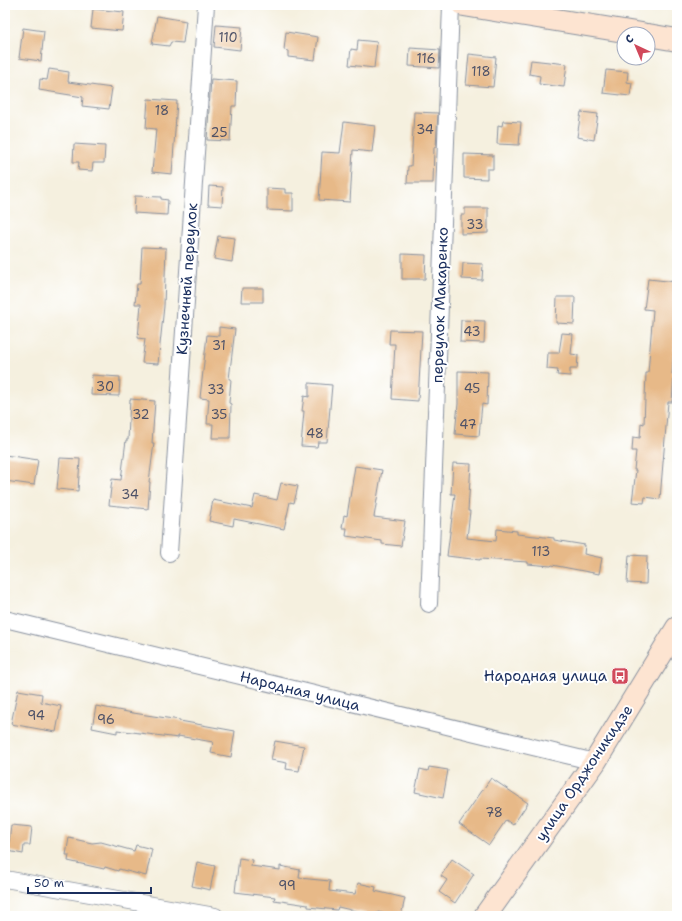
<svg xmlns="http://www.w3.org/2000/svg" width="682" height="921" viewBox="0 0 682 921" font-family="'Shantell Sans',sans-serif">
<rect width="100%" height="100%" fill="#fff"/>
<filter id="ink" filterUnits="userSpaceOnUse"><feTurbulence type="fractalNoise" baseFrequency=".025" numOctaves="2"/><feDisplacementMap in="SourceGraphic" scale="8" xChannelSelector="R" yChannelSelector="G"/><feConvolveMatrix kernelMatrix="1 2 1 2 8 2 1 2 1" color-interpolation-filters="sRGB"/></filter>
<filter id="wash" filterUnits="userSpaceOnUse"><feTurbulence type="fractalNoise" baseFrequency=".012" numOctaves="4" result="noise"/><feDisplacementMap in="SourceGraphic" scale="16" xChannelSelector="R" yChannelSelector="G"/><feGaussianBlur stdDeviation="0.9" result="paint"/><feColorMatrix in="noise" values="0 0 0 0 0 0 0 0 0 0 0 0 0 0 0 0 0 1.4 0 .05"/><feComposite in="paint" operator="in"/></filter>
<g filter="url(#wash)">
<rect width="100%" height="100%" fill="#f5f0df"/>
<g id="blocks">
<path fill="#e7b988" d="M 93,9 L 124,12 L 122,31 L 91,28 Z
M 157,16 L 186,21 L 183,43 L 171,42 L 169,46 L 152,44 Z
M 216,25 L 242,27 L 240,50 L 214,47 Z
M 23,28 L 44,31 L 41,61 L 19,58 Z
M 286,32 L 318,37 L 315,60 L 288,57 L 288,51 L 284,50 Z
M 358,40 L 377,42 L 374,68 L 349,65 L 351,49 L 357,50 Z
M 410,48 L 440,50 L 439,68 L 409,66 Z
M 469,54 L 496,57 L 493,87 L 466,85 Z
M 531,60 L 567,64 L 564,87 L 539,84 L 540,76 L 529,74 Z
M 49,69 L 69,72 L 68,82 L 112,88 L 109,109 L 82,106 L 83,97 L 39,90 L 40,79 L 47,80 Z
M 606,70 L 628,72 L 627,82 L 632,83 L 630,96 L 603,93 Z
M 211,79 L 237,81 L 236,106 L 232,106 L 230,141 L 207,140 Z
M 148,99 L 177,101 L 172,174 L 152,172 L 156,129 L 146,128 Z
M 414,112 L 438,113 L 436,147 L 434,147 L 433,183 L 407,183 L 408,166 L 411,166 Z
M 581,112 L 598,114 L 594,140 L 577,137 Z
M 503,121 L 521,122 L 519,145 L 497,144 L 498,125 L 502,126 Z
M 344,122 L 375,126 L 372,152 L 353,150 L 350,202 L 319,200 L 322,152 L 340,153 Z
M 74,144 L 105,146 L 104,163 L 93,163 L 92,171 L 78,170 L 79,162 L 73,162 Z
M 464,154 L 493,155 L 493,169 L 487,169 L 487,179 L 464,178 Z
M 209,186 L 223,187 L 222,206 L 208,205 Z
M 267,188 L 285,189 L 285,193 L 293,193 L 293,211 L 267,210 Z
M 135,196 L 161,197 L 161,199 L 168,200 L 167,215 L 134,213 Z
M 465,208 L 488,208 L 488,233 L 461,234 L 461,215 L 465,215 Z
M 218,236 L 235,238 L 232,262 L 214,259 Z
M 142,247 L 166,248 L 164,306 L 158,364 L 142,363 L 145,339 L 138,338 L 141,304 L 135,304 L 137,284 L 140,284 Z
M 402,254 L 426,255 L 425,279 L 402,279 Z
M 463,263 L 483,264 L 482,280 L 462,279 Z
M 648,279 L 677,282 L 677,310 L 672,374 L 674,374 L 672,402 L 668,402 L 660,499 L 645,497 L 644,503 L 632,502 L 636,470 L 634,470 L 636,451 L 632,451 L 633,437 L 640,438 L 641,423 L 644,424 L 646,373 L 648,373 L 653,310 L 644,309 Z
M 242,288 L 263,288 L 263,302 L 241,302 Z
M 557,297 L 575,297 L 574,324 L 556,323 Z
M 461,320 L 485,321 L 484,343 L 460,342 Z
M 219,327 L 235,329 L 229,379 L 231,379 L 229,403 L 231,404 L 230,438 L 212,438 L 213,424 L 207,424 L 209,399 L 200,398 L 207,335 L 219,336 Z
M 390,330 L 422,331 L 418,401 L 392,399 L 395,344 L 389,344 Z
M 562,333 L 573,334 L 571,354 L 578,355 L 577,369 L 570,369 L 570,376 L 557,375 L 558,370 L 547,369 L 548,353 L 559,353 Z
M 458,371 L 488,372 L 487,405 L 482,404 L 479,436 L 455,434 L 458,404 Z
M 92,375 L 120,377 L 119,396 L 91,395 Z
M 309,383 L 332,385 L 327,442 L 318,442 L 317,447 L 301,446 L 304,411 L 302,411 L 304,396 L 309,397 Z
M 130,399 L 155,401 L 152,443 L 154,443 L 149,482 L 150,482 L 148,509 L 109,505 L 112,479 L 121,480 L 126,440 L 128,440 Z
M 5,455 L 38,460 L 34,485 L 5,481 Z
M 60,458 L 80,459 L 78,491 L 57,489 Z
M 453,463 L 471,464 L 468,511 L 470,511 L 467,538 L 496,541 L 497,529 L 517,531 L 517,534 L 554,538 L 554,540 L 585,545 L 584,554 L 602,558 L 599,574 L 552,565 L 551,566 L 528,564 L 528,562 L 480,559 L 480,560 L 447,556 L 455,494 L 451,494 Z
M 355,466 L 382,470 L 374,517 L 405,521 L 401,546 L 382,544 L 382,541 L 346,536 L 347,528 L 342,528 L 344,515 L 347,516 Z
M 281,483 L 298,486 L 294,503 L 290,502 L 284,529 L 234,519 L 233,526 L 209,521 L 213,500 L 252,508 L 255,495 L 277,500 Z
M 629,555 L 647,556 L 646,584 L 627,583 Z
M 18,690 L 42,694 L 41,702 L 61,706 L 56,732 L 11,724 Z
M 96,706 L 133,713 L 180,720 L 180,721 L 235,731 L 231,757 L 211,753 L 213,742 L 178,736 L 178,738 L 117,730 L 117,733 L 92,728 Z
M 275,741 L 304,746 L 299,771 L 286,769 L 287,763 L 271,760 Z
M 429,767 L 448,770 L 443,798 L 415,792 L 420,769 L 428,771 Z
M 491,778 L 528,803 L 513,825 L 506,820 L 489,845 L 459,824 Z
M 11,825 L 32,827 L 30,845 L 24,845 L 23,854 L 8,851 Z
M 69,838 L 92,843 L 101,842 L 134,851 L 136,845 L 152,849 L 146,876 L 119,869 L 118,871 L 105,867 L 104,869 L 68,861 L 69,855 L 66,855 Z
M 239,858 L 252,860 L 251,866 L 280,870 L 280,866 L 300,870 L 299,878 L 330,881 L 329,891 L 355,894 L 358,883 L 376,887 L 375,891 L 405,898 L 401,916 L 393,916 L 378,912 L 377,916 L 338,907 L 337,910 L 308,907 L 308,905 L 274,900 L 275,897 L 235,892 Z
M 452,859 L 474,874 L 455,903 L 439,892 L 447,880 L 441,876 Z
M 197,862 L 215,866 L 210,890 L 192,886 Z"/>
</g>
</g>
<g filter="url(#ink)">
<use href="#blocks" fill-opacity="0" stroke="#88909e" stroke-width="1"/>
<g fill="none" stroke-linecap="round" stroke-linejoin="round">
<defs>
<path id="minor" d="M 169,553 L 206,5
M 429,604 L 451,5
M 5,619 L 595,762
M 5,879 L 215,916"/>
<path id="secondary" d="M 464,5 L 642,34
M 648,35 L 677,40
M 485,916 L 595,762 L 677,628"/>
</defs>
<use href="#minor" stroke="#88909e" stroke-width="18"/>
<use href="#secondary" stroke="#88909e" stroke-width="24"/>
<use href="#minor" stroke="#fff" stroke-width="16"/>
<use href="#secondary" stroke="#fde4d1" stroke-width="22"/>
</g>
</g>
<defs>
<symbol id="bus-square" viewBox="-11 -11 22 22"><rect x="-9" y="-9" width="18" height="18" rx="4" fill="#d1495b" stroke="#fff"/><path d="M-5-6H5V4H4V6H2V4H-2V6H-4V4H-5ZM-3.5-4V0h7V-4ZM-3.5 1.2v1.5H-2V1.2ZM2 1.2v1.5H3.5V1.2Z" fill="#fff"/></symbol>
</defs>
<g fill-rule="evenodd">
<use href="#bus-square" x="610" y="666" width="20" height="20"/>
</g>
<g text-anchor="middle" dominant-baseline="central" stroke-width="4" stroke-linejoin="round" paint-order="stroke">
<g font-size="13" fill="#4e5268">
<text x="228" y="37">110</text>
<text x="426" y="58">116</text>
<text x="481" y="71">118</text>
<text x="162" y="110">18</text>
<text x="425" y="129">34</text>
<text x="219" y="132">25</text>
<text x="475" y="224">33</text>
<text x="472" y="331">43</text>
<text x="219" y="345">31</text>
<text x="105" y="386">30</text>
<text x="472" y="388">45</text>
<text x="216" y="389">33</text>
<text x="141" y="414">32</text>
<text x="219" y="414">35</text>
<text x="468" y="424">47</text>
<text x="315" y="433">48</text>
<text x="130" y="494">34</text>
<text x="541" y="551">113</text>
<text x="36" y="715">94</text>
<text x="106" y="719">96</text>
<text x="494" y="812">78</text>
<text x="287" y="885">99</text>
</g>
<g font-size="15" fill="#1b2f5e" stroke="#fff">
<text transform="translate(187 279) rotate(-86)">Кузнечный переулок</text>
<text transform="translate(440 305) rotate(-88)">переулок Макаренко</text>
<text transform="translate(300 691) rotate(14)">Народная улица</text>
<text transform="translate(584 773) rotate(-56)">улица Орджоникидзе</text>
</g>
<g font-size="15" fill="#1b2f5e" stroke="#fff" text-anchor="end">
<text x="607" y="676">Народная улица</text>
</g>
</g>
<rect width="682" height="921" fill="none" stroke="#fff" stroke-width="20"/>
<g transform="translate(636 46) rotate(316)"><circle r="19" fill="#ffffff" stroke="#a4acbf"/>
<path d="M0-3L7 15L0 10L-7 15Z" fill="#d1495b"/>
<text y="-6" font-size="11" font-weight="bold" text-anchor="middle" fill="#1b2f5e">С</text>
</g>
<path d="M28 887v6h123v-6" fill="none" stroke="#1b2f5e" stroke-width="2"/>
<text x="34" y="887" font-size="12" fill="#1b2f5e" stroke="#ffffff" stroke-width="3" paint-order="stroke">50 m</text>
</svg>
